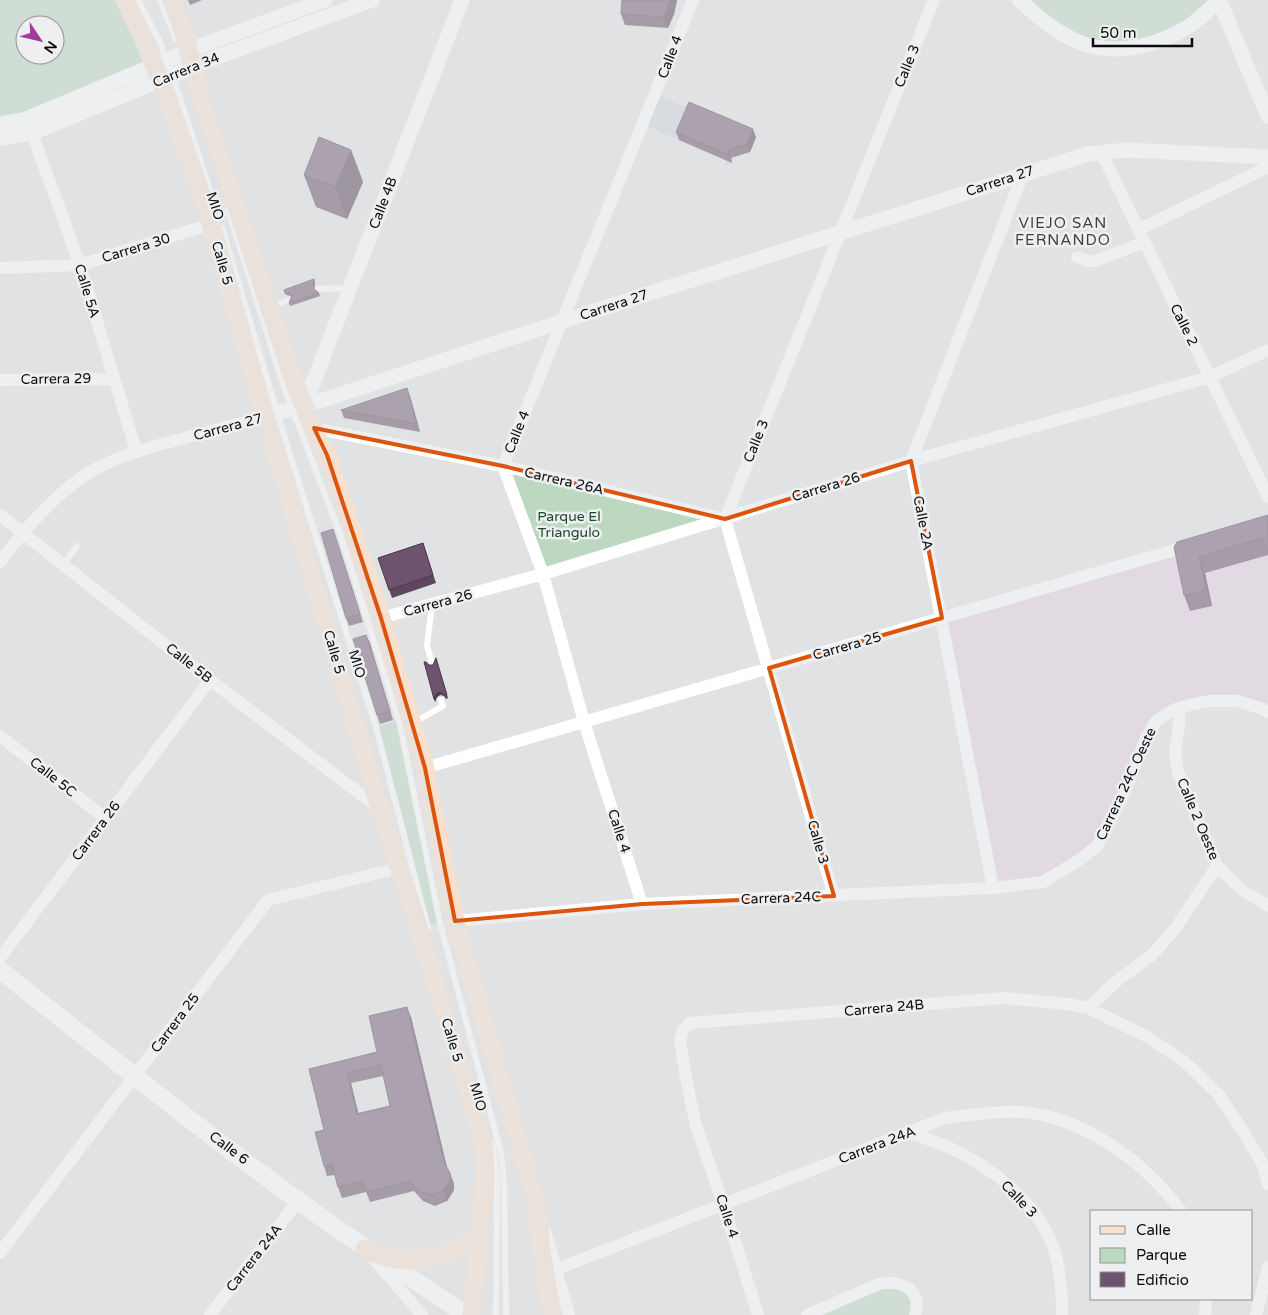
<svg xmlns="http://www.w3.org/2000/svg" width="1268" height="1315" viewBox="0 0 1268 1315" font-family="'Varela Round',sans-serif">
<rect width="100%" height="100%" fill="#e0e2e3"/>
<path fill="#cfd6dd" d="M 656,94 L 756,137 L 750,152 L 731,158 L 732,163 L 727,165 L 725,160 L 642,124 Z"/>
<path fill="#e4d1e1" d="M 1268,522 L 1268,707 L 1210,701 L 1156,721 L 1097,846 L 1043,882 L 993,888 L 942,618 Z"/>
<path fill="#bdd8c1" fill-rule="evenodd" d="M 0,0 L 125,0 L 154,65 L 0,124 ZM 25,25 L 55,25 L 55,55 L 25,55 Z
M 1019,0 L 1218,0 L 1161,41 L 1096,47 Z
M 503,466 L 725,519 L 543,574 Z
M 399,720 L 440,923 L 427,924 L 376,727 Z
M 879,1284 L 910,1289 L 915,1315 L 807,1315 Z"/>
<g fill="none" stroke-linecap="round" stroke-linejoin="round">
<path stroke="#fff" stroke-width="6" d="M 138,0 L 160,42 L 177,89 L 217,212
M 160,0 L 176,39
M 228,209 L 285,390 L 341,536 L 399,720 L 440,923 L 501,1153 L 504,1183 L 506,1315
M 222,228 L 287,445 L 376,727 L 428,928
M 318,289 L 349,288
M 271,307 L 288,300
M 63,565 L 77,546
M 432,663 L 427,646 L 432,604
M 413,723 L 443,706 L 441,700
M 492,1144 L 494,1153 L 497,1183 L 496,1315"/>
<path stroke="#fff" stroke-width="12" d="M 32,133 L 80,265 L 136,451
M 1101,152 L 1268,497
M 1138,230 L 1268,167
M 1077,257 L 1088,261 L 1095,261 L 1144,242
M 0,268 L 80,265 L 211,224
M 0,380 L 113,379
M 314,428 L 503,466 L 725,519
M 0,515 L 210,680 L 380,809
M 0,562 C 23,531 50,500 82,477 C 110,458 145,449 177,440 C 207,432 236,425 266,416
M 381,618 L 543,574 L 911,461 L 1210,377 L 1268,350
M 1179,708 L 1179,727 L 1175,752 L 1178,772 L 1217,866 L 1242,890 L 1268,906
M 0,736 L 105,818
M 425,768 L 1189,546
M 993,888 L 911,461 L 1023,174
M 834,896 L 725,519 L 934,0
M 642,904 L 584,722 L 543,574 L 503,466 L 693,0
M 455,921 L 642,904 L 993,888 L 1043,882 L 1078,861 L 1097,846 L 1124,794 L 1146,738 L 1156,721 L 1173,710 L 1189,705 L 1210,701 L 1238,701 L 1263,709 L 1268,712
M 0,958 L 210,680
M 1088,1008 L 1118,980 L 1152,955 L 1175,929 L 1217,866
M 910,1133 C 922,1137 934,1141 946,1146 C 989,1165 1037,1201 1053,1247 C 1061,1268 1062,1292 1062,1315
M 545,1231 L 569,1315
M 0,1253 L 268,900 L 399,868
M 373,1258 L 422,1315
M 557,1269 L 945,1118 C 972,1115 1006,1109 1032,1113 C 1093,1124 1145,1163 1181,1211
M 210,1315 L 298,1201
M 758,1315 L 723,1203 L 696,1126 L 686,1078 L 680,1041 L 683,1030 L 690,1023 L 1004,998 L 1068,1004 L 1088,1008 L 1146,1036 L 1185,1062 L 1219,1095 L 1243,1131 L 1263,1165 L 1268,1184
M 807,1315 L 879,1284 C 901,1279 923,1290 915,1315
M 1205,1315 L 1206,1299
M 1256,1315 L 1268,1267"/>
<path stroke="#fff" stroke-width="15" d="M 1019,0 C 1037,16 1056,33 1079,42 C 1115,57 1158,46 1189,26 C 1200,19 1209,9 1219,0 L 1268,116
M 0,124 L 26,119 L 198,47 L 325,0
M 0,138 L 32,133 L 204,62 L 372,0
M 304,406 L 462,0
M 266,416 L 326,399 L 563,321 L 1088,154 L 1127,150 L 1268,157"/>
<path stroke="#fff" stroke-width="18" d="M 0,970 C 99,1048 198,1128 300,1202 C 354,1242 411,1277 466,1315"/>
<path stroke="#f7e0ce" stroke-width="19" d="M 125,0 L 143,37 L 166,94 L 211,224 L 259,397 L 380,809 L 417,924 L 481,1134 L 484,1150 L 485,1177 L 472,1315
M 172,0 L 184,33 L 199,92 L 296,387 L 320,444 L 327,455 L 381,618 L 425,768 L 455,921 L 537,1205 L 541,1252 L 552,1315
M 365,1249 C 408,1270 441,1260 480,1235"/>
</g>
<path fill="#5f475f" fill-rule="evenodd" d="M 188,0 L 202,0 L 190,5 Z
M 622,0 L 677,0 L 674,14 L 668,28 L 625,25 L 621,14 Z
M 676,132 L 756,137 L 750,152 L 731,158 L 732,163 L 679,140 Z
M 351,150 L 363,182 L 347,219 L 316,207 L 304,175 Z
M 315,282 L 314,289 L 319,293 L 320,296 L 290,306 L 289,303 L 291,297 L 291,296 L 286,295 L 285,293 Z
M 410,396 L 420,432 L 344,418 L 341,410 Z
M 1268,515 L 1268,555 L 1205,573 L 1212,606 L 1190,611 L 1184,595 L 1174,547 Z
M 333,529 L 363,622 L 349,626 L 346,618 Z
M 423,543 L 436,583 L 392,598 L 378,558 Z
M 366,635 L 393,720 L 380,724 L 377,715 Z
M 436,658 L 448,698 L 446,699 L 444,696 L 440,695 L 437,697 L 435,702 L 429,665 L 433,665 Z
M 411,1017 L 447,1167 L 454,1184 L 454,1190 L 447,1201 L 435,1206 L 423,1201 L 414,1191 L 370,1202 L 366,1192 L 342,1198 L 338,1187 L 335,1175 L 327,1176 L 324,1166 L 324,1130 L 309,1069 L 377,1052 ZM 383,1076 L 390,1106 L 358,1113 L 351,1083 Z"/>
<path fill="#4d3a4d" d="M 670,0 L 677,0 L 674,14 L 668,28 L 664,17 Z
M 753,129 L 756,137 L 750,152 L 747,144 Z
M 351,150 L 363,182 L 347,219 L 335,187 Z
M 728,150 L 731,158 L 732,163 L 729,155 Z
M 314,279 L 315,282 L 314,291 L 313,288 Z
M 407,388 L 410,396 L 420,432 L 417,424 Z
M 1199,557 L 1205,573 L 1212,606 L 1206,590 Z
M 366,635 L 370,643 L 393,720 L 390,711 Z
M 439,692 L 440,695 L 437,697 L 435,702 L 434,699 L 436,694 Z
M 407,1007 L 411,1017 L 448,1172 L 444,1162 Z
M 347,1073 L 351,1083 L 361,1124 L 357,1114 Z
M 450,1173 L 454,1184 L 454,1190 L 447,1201 L 443,1191 Z"/>
<path fill="#6e536e" stroke="#4d3a4d" fill-rule="evenodd" d="M 622,0 L 670,0 L 664,17 L 621,14 Z
M 689,102 L 753,129 L 747,144 L 728,150 L 729,155 L 676,132 Z
M 319,137 L 351,150 L 335,187 L 304,175 Z
M 314,279 L 313,288 L 319,293 L 289,303 L 292,296 L 290,293 L 285,293 L 284,290 Z
M 407,388 L 417,424 L 341,410 Z
M 1268,515 L 1268,553 L 1262,538 L 1199,557 L 1206,590 L 1184,595 L 1174,547 L 1177,542 Z
M 333,529 L 360,614 L 346,618 L 321,533 Z
M 423,543 L 433,575 L 389,590 L 378,558 Z
M 366,635 L 390,711 L 377,715 L 353,639 Z
M 436,658 L 447,695 L 445,696 L 443,693 L 439,692 L 436,694 L 434,699 L 424,662 L 426,662 L 429,665 L 433,665 Z
M 407,1007 L 444,1162 L 450,1173 L 450,1180 L 443,1191 L 431,1195 L 419,1191 L 410,1181 L 366,1192 L 363,1181 L 338,1187 L 332,1164 L 324,1166 L 315,1132 L 324,1130 L 309,1069 L 377,1052 L 369,1016 ZM 381,1065 L 390,1106 L 357,1114 L 347,1073 Z"/>
<path d="M0 0H1268V1315H0ZM 314,428 L 503,466 L 725,519 L 911,461 L 942,618 L 769,668 L 834,896 L 642,904 L 455,921 L 425,768 L 381,618 L 327,455 Z" fill="#e0e2e3" fill-opacity=".55" fill-rule="evenodd"/>
<path fill="none" stroke="#dd550c" stroke-width="4" stroke-linejoin="round" d="M 314,428 L 503,466 L 725,519 L 911,461 L 942,618 L 769,668 L 834,896 L 642,904 L 455,921 L 425,768 L 381,618 L 327,455 Z"/>
<g text-anchor="middle" dominant-baseline="central" stroke-width="5" stroke-linejoin="round" paint-order="stroke">
<g font-size="14" fill="#0b0c0c" stroke="#eeeff0">
<text transform="translate(670 57) rotate(-69)">Calle 4</text>
<text transform="translate(907 66) rotate(-68)">Calle 3</text>
<text transform="translate(186 70) rotate(-22)">Carrera 34</text>
<text transform="translate(1000 181) rotate(-18)">Carrera 27</text>
<text transform="translate(383 203) rotate(-69)">Calle 4B</text>
<text transform="translate(215 206) rotate(72)">MIO</text>
<text transform="translate(136 248) rotate(-17)">Carrera 30</text>
<text transform="translate(222 263) rotate(74)">Calle 5</text>
<text transform="translate(87 291) rotate(73)">Calle 5A</text>
<text transform="translate(614 305) rotate(-18)">Carrera 27</text>
<text transform="translate(1184 325) rotate(64)">Calle 2</text>
<text transform="translate(56 379) rotate(-1)">Carrera 29</text>
<text transform="translate(228 427) rotate(-15)">Carrera 27</text>
<text transform="translate(517 432) rotate(-68)">Calle 4</text>
<text transform="translate(756 441) rotate(-68)">Calle 3</text>
<text transform="translate(564 481) rotate(13)">Carrera 26A</text>
<text transform="translate(826 487) rotate(-17)">Carrera 26</text>
<text transform="translate(923 523) rotate(79)">Calle 2A</text>
<text transform="translate(438 603) rotate(-15)">Carrera 26</text>
<text transform="translate(847 646) rotate(-16)">Carrera 25</text>
<text transform="translate(334 652) rotate(74)">Calle 5</text>
<text transform="translate(189 663) rotate(38)">Calle 5B</text>
<text transform="translate(357 664) rotate(73)">MIO</text>
<text transform="translate(53 777) rotate(38)">Calle 5C</text>
<text transform="translate(1126 784) rotate(-65)">Carrera 24C Oeste</text>
<text transform="translate(1198 819) rotate(67)">Calle 2 Oeste</text>
<text transform="translate(96 831) rotate(-53)">Carrera 26</text>
<text transform="translate(619 831) rotate(72)">Calle 4</text>
<text transform="translate(818 842) rotate(74)">Calle 3</text>
<text transform="translate(781 898) rotate(-2)">Carrera 24C</text>
<text transform="translate(884 1008) rotate(-5)">Carrera 24B</text>
<text transform="translate(175 1023) rotate(-53)">Carrera 25</text>
<text transform="translate(452 1040) rotate(73)">Calle 5</text>
<text transform="translate(478 1097) rotate(74)">MIO</text>
<text transform="translate(877 1145) rotate(-21)">Carrera 24A</text>
<text transform="translate(229 1148) rotate(37)">Calle 6</text>
<text transform="translate(1019 1199) rotate(46)">Calle 3</text>
<text transform="translate(727 1216) rotate(72)">Calle 4</text>
<text transform="translate(254 1258) rotate(-52)">Carrera 24A</text>
</g>
<g font-size="14" fill="#194c26" stroke="#eeeff0">
<text x="569" y="516">Parque El<tspan x="569" dy="16">Triangulo</tspan></text>
</g>
<g font-size="15" letter-spacing="1" fill="#3e3f40" stroke="#eeeff0">
<text x="1063" y="223">VIEJO SAN<tspan x="1063" dy="17">FERNANDO</tspan></text>
</g>
</g>
<rect x="1090" y="1210" width="162" height="90" fill="#eeeff0" stroke="#939495"/>
<rect x="1100" y="1226" width="25" height="8" fill="#f7e0ce" stroke="#939495"/>
<text x="1136" y="1235" font-size="15" fill="#0b0c0c">Calle</text>
<rect x="1100" y="1248" width="25" height="15" fill="#bdd8c1" stroke="#939495"/>
<text x="1136" y="1260" font-size="15" fill="#0b0c0c">Parque</text>
<rect x="1100" y="1272" width="25" height="15" fill="#6e536e" stroke="#939495"/>
<text x="1136" y="1285" font-size="15" fill="#0b0c0c">Edificio</text>
<g transform="translate(40 40) rotate(125)"><circle r="24" fill="#eeeff0" stroke="#939495"/>
<path d="M0-4L9 19L0 12L-9 19Z" fill="#a43a9c"/>
<text y="-8" font-size="14" font-weight="bold" text-anchor="middle" fill="#0b0c0c">N</text>
</g>
<path d="M1093 38v8h99v-8" fill="none" stroke="#0b0c0c" stroke-width="2.5"/>
<text x="1100" y="38" font-size="15" fill="#0b0c0c" stroke="#eeeff0" stroke-width="4" paint-order="stroke">50 m</text>
</svg>
